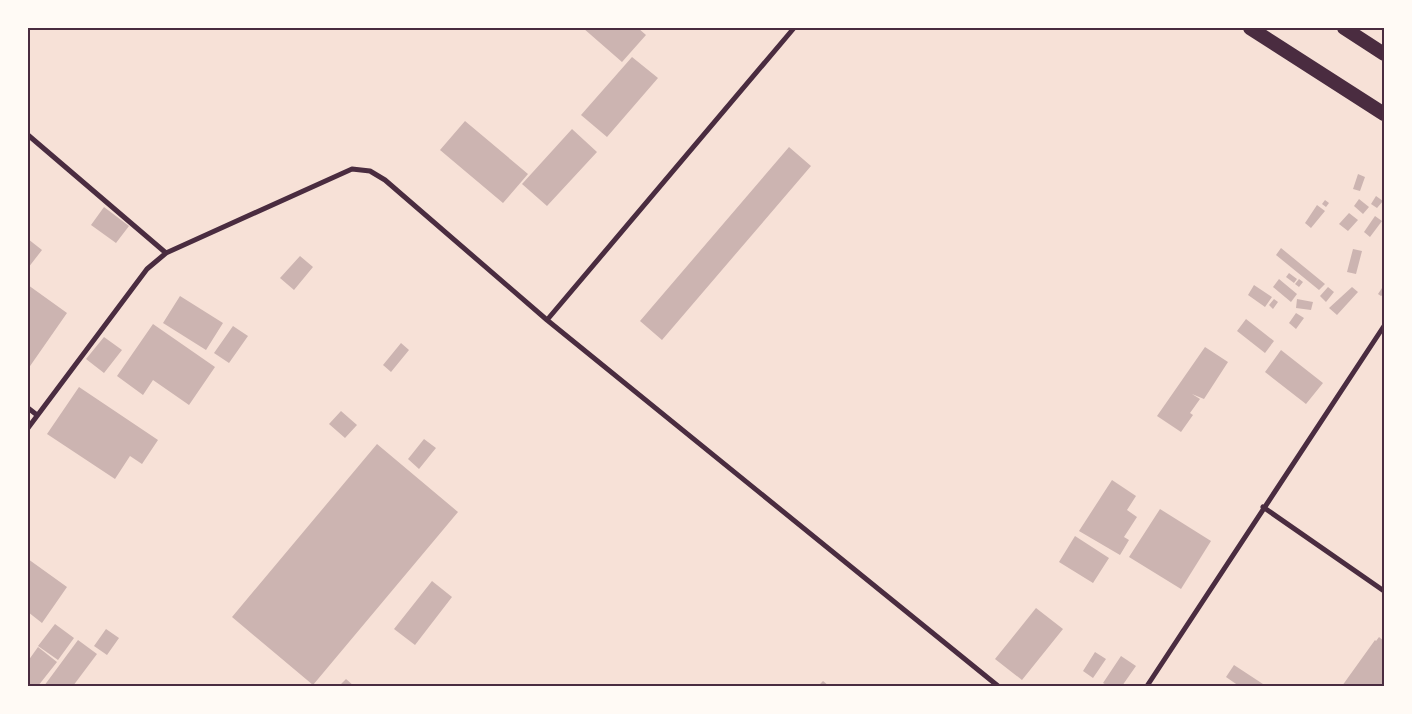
<svg xmlns="http://www.w3.org/2000/svg" width="1412" height="714" viewBox="0 0 1412 714" font-family="Karla,sans-serif">
<rect width="100%" height="100%" fill="#f7e1d7"/>
<path fill="#ccb4b1" d="M 583,28 L 638,28 L 646,35 L 622,62 Z
M 632,57 L 658,78 L 607,137 L 581,115 Z
M 465,121 L 528,174 L 503,203 L 440,150 Z
M 572,129 L 597,152 L 547,206 L 522,184 Z
M 789,147 L 811,166 L 662,340 L 640,321 Z
M 1358,174 L 1365,177 L 1360,191 L 1353,189 Z
M 1376,196 L 1383,201 L 1377,208 L 1371,204 Z
M 1359,199 L 1369,207 L 1363,214 L 1354,206 Z
M 1325,200 L 1329,203 L 1326,207 L 1322,204 Z
M 1317,205 L 1325,211 L 1311,228 L 1305,223 Z
M 104,207 L 129,226 L 116,243 L 91,225 Z
M 1349,213 L 1358,220 L 1348,231 L 1339,224 Z
M 1375,216 L 1382,221 L 1370,237 L 1364,232 Z
M 28,239 L 42,250 L 28,268 Z
M 1281,248 L 1325,284 L 1319,290 L 1276,255 Z
M 1353,249 L 1362,251 L 1356,274 L 1347,272 Z
M 300,256 L 313,267 L 294,290 L 280,278 Z
M 1289,273 L 1297,279 L 1294,283 L 1286,277 Z
M 1279,279 L 1297,294 L 1291,302 L 1273,287 Z
M 1299,279 L 1303,282 L 1299,287 L 1295,284 Z
M 28,285 L 67,313 L 28,369 Z
M 1254,285 L 1272,297 L 1265,307 L 1248,295 Z
M 1384,285 L 1384,294 L 1381,296 L 1378,294 Z
M 1328,287 L 1334,292 L 1326,302 L 1320,296 Z
M 1352,287 L 1358,292 L 1337,315 L 1329,308 Z
M 180,296 L 223,323 L 206,350 L 163,323 Z
M 1274,299 L 1278,302 L 1273,309 L 1269,305 Z
M 1297,299 L 1313,302 L 1311,310 L 1296,308 Z
M 1296,313 L 1304,318 L 1296,329 L 1289,323 Z
M 1246,319 L 1274,341 L 1265,353 L 1237,331 Z
M 153,324 L 215,367 L 189,405 L 153,380 L 143,395 L 117,376 Z
M 233,326 L 248,336 L 229,363 L 214,353 Z
M 104,337 L 122,350 L 104,373 L 86,359 Z
M 401,343 L 409,350 L 391,372 L 383,365 Z
M 1205,347 L 1228,362 L 1204,399 L 1192,394 L 1200,399 L 1190,413 L 1193,415 L 1181,432 L 1157,416 Z
M 1281,350 L 1323,383 L 1306,404 L 1265,372 Z
M 79,387 L 158,440 L 142,464 L 130,456 L 115,479 L 47,434 Z
M 341,411 L 357,425 L 345,438 L 329,424 Z
M 424,439 L 436,448 L 419,469 L 408,459 Z
M 377,444 L 458,512 L 313,685 L 232,617 Z
M 1112,480 L 1136,496 L 1127,510 L 1137,517 L 1124,537 L 1129,540 L 1120,555 L 1079,531 Z
M 1160,509 L 1211,541 L 1181,589 L 1129,557 Z
M 1075,536 L 1109,558 L 1093,583 L 1059,562 Z
M 28,559 L 67,587 L 42,623 L 28,612 Z
M 432,581 L 452,597 L 415,645 L 394,629 Z
M 1036,608 L 1063,629 L 1022,680 L 995,659 Z
M 55,624 L 74,638 L 58,660 L 38,646 Z
M 106,629 L 119,638 L 107,655 L 94,646 Z
M 1379,637 L 1384,641 L 1384,686 L 1342,686 L 1375,640 L 1376,641 Z
M 78,640 L 97,654 L 73,686 L 44,686 Z
M 38,647 L 57,662 L 38,686 L 29,686 L 28,661 Z
M 1095,652 L 1106,659 L 1093,678 L 1083,671 Z
M 1121,656 L 1136,666 L 1122,686 L 1108,686 L 1103,683 Z
M 1234,665 L 1266,686 L 1239,686 L 1226,677 Z
M 346,679 L 354,686 L 339,686 Z
M 823,681 L 829,686 L 818,686 Z"/>
<g fill="none" stroke-linecap="round" stroke-linejoin="round">
<path stroke="#4a2c40" stroke-width="5" d="M 28,135 L 166,253
M 547,320 L 998,686
M 28,408 L 37,415
M 28,428 L 147,269 L 166,253 L 352,169 L 370,171 L 385,180 L 547,320 L 794,28
M 1263,507 L 1384,591
M 1147,686 L 1384,326"/>
<path stroke="#4a2c40" stroke-width="14" d="M 1250,28 L 1384,114
M 1344,28 L 1384,54"/>
</g>
<rect width="1412" height="714" fill="none" stroke="#fffaf5" stroke-width="58"/>
<rect x="29" y="29" width="1354" height="656" fill="none" stroke="#4a2c40" stroke-width="2"/>
</svg>
